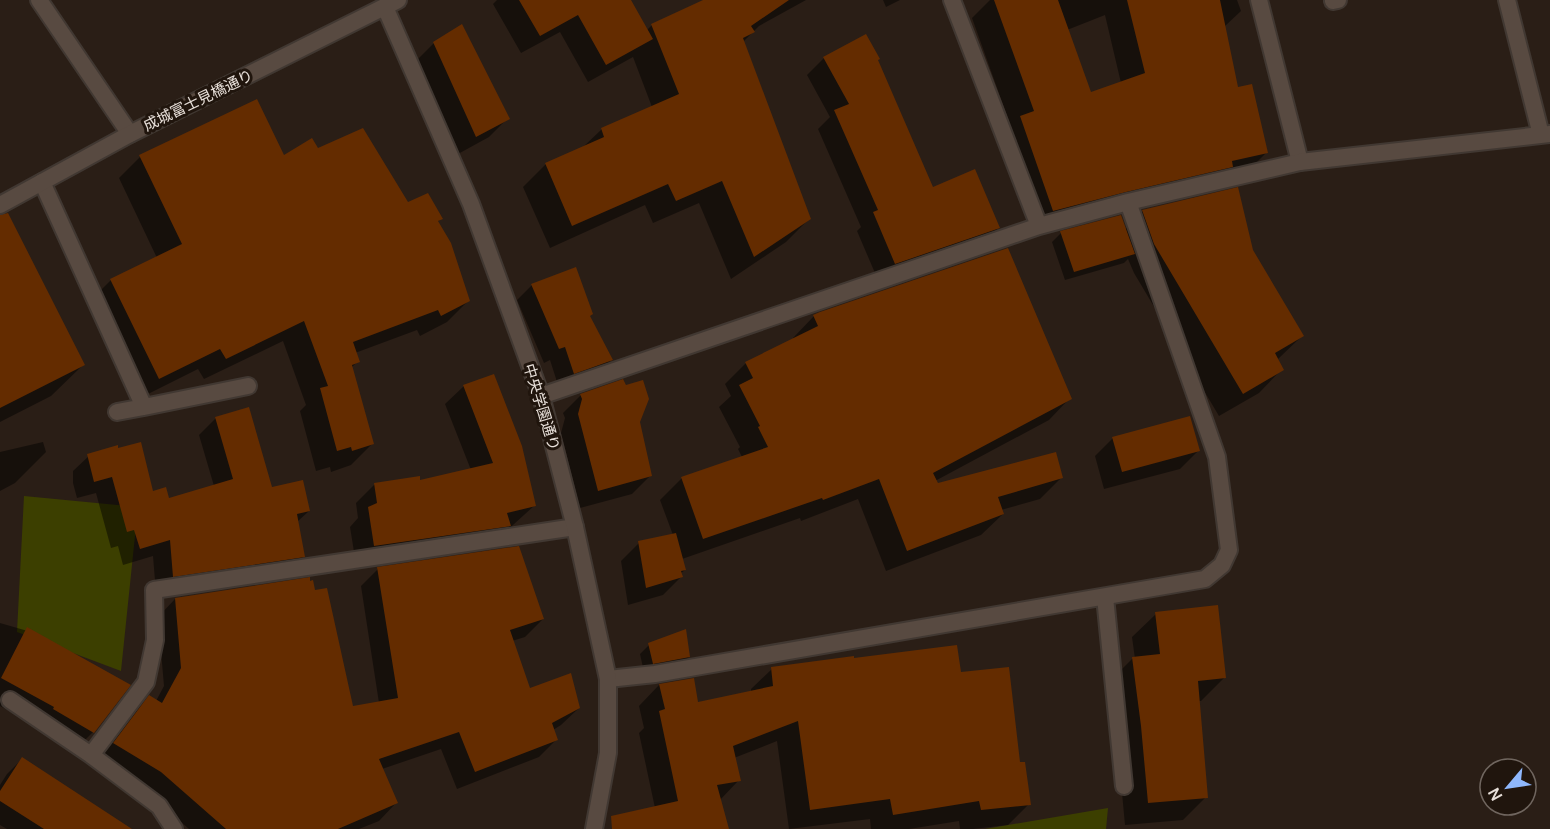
<svg xmlns="http://www.w3.org/2000/svg" width="1550" height="829" viewBox="0 0 1550 829" font-family="Manrope,'Noto Sans JP',sans-serif">
<rect width="100%" height="100%" fill="#2a1e16"/>
<path fill="#3c3f00" d="M 24,496 L 138,507 L 121,671 L 17,632 Z
M 1108,808 L 1106,829 L 985,829 Z"/>
<path fill="#0007" fill-rule="evenodd" d="M 497,0 L 629,0 L 646,31 L 652,25 L 707,0 L 806,0 L 759,26 L 743,42 L 809,219 L 786,242 L 731,279 L 699,203 L 653,223 L 645,205 L 550,248 L 523,187 L 546,164 L 582,148 L 602,129 L 652,107 L 633,57 L 588,82 L 560,32 L 521,53 L 493,4 Z
M 883,0 L 900,0 L 886,7 Z
M 990,0 L 1237,0 L 1241,11 L 1224,27 L 1237,89 L 1266,153 L 1245,174 L 1032,232 L 999,139 L 1011,127 L 972,18 ZM 1105,15 L 1121,83 L 1090,93 L 1067,30 Z
M 434,43 L 508,118 L 489,137 L 458,154 L 416,61 Z
M 824,58 L 876,61 L 932,189 L 998,228 L 981,245 L 878,280 L 857,231 L 861,227 L 818,129 L 830,117 L 807,75 Z
M 318,150 L 408,204 L 441,219 L 437,222 L 469,300 L 447,322 L 420,336 L 417,330 L 355,353 L 358,361 L 351,368 L 372,444 L 351,465 L 331,472 L 330,467 L 316,471 L 300,411 L 306,405 L 283,341 L 204,379 L 198,369 L 138,399 L 90,301 L 111,280 L 157,258 L 119,178 L 140,157 L 283,157 Z
M 1143,211 L 1251,251 L 1302,336 L 1278,359 L 1282,369 L 1259,393 L 1219,416 L 1134,273 L 1128,259 L 1124,263 L 1065,280 L 1052,242 L 1061,233 L 1125,229 Z
M 0,249 L 83,365 L 51,396 L 0,422 Z
M 532,285 L 589,317 L 611,360 L 596,375 L 559,388 L 550,360 L 544,363 L 517,300 Z
M 814,316 L 1070,398 L 1049,420 L 935,481 L 937,485 L 1061,478 L 1040,499 L 1001,510 L 1003,514 L 981,535 L 886,571 L 858,499 L 801,521 L 800,518 L 682,559 L 685,570 L 680,574 L 681,577 L 663,595 L 628,605 L 621,561 L 639,543 L 673,535 L 660,500 L 682,478 L 742,457 L 738,449 L 740,447 L 719,407 L 731,396 L 725,384 L 746,363 L 794,340 L 793,338 Z
M 464,386 L 535,505 L 492,544 L 356,564 L 350,527 L 358,518 L 356,503 L 374,485 L 419,482 L 471,470 L 445,404 Z
M 625,386 L 639,422 L 651,475 L 632,494 L 580,508 L 561,433 L 565,418 L 563,413 L 581,395 Z
M 216,418 L 271,489 L 309,511 L 297,522 L 304,556 L 287,573 L 156,593 L 153,556 L 123,565 L 118,546 L 111,548 L 96,493 L 77,498 L 73,483 L 73,471 L 91,454 L 152,492 L 168,500 L 214,486 L 199,435 Z
M 1113,438 L 1198,451 L 1180,469 L 1104,489 L 1095,456 Z
M 43,442 L 46,452 L 15,483 L 0,491 L 0,452 Z
M 378,569 L 543,619 L 525,637 L 512,641 L 529,690 L 579,708 L 561,725 L 553,730 L 557,739 L 539,757 L 457,789 L 441,749 L 382,769 L 396,803 L 379,821 L 359,829 L 189,829 L 144,789 L 97,761 L 132,715 L 149,697 L 156,701 L 164,686 L 158,617 L 175,599 L 352,708 L 379,703 L 361,586 Z
M 1156,614 L 1224,678 L 1201,701 L 1198,701 L 1206,797 L 1183,820 L 1125,825 L 1118,750 L 1109,682 L 1132,659 L 1135,659 L 1132,637 Z
M 0,623 L 38,634 L 93,732 L 75,750 L 37,726 L 0,706 Z
M 649,645 L 689,657 L 680,666 L 644,672 L 640,654 Z
M 853,659 L 959,674 L 1018,764 L 1029,804 L 1008,825 L 973,829 L 960,829 L 959,821 L 909,829 L 871,829 L 870,819 L 789,829 L 777,741 L 734,758 L 739,780 L 720,800 L 727,829 L 635,829 L 655,808 L 639,733 L 644,728 L 639,706 L 659,685 L 692,680 L 696,704 L 751,692 L 751,689 L 772,669 Z
M 22,759 L 113,829 L 7,829 L 0,825 L 0,785 L 7,774 Z"/>
<path fill="#642c00" d="M 519,0 L 631,0 L 653,39 L 606,65 L 578,15 L 540,36 Z
M 703,0 L 789,0 L 751,26 L 755,32 L 743,38 L 811,219 L 754,257 L 722,181 L 676,201 L 668,184 L 572,226 L 545,163 L 604,137 L 601,128 L 679,94 L 651,24 Z
M 994,0 L 1058,0 L 1091,92 L 1145,73 L 1127,0 L 1220,0 L 1238,87 L 1252,84 L 1268,153 L 1232,161 L 1233,167 L 1126,192 L 1053,211 L 1020,116 L 1034,111 Z
M 462,24 L 510,119 L 476,137 L 433,42 Z
M 866,34 L 880,59 L 878,60 L 933,187 L 975,169 L 1000,228 L 895,264 L 873,212 L 878,210 L 834,110 L 849,104 L 823,57 Z
M 257,99 L 284,155 L 312,138 L 318,148 L 363,128 L 408,202 L 428,193 L 443,219 L 438,221 L 451,243 L 470,301 L 441,316 L 438,310 L 353,342 L 360,362 L 352,365 L 374,444 L 352,451 L 351,447 L 337,451 L 320,388 L 328,386 L 304,321 L 226,359 L 220,349 L 159,379 L 110,279 L 182,244 L 139,155 Z
M 1238,187 L 1253,250 L 1304,336 L 1275,353 L 1284,370 L 1243,394 L 1154,244 L 1142,210 Z
M 8,213 L 85,365 L 0,408 L 0,215 Z
M 1121,215 L 1135,254 L 1074,272 L 1060,231 Z
M 1008,248 L 1072,399 L 933,473 L 938,483 L 1056,452 L 1063,478 L 998,497 L 1004,514 L 907,551 L 879,479 L 823,500 L 822,498 L 703,539 L 681,477 L 768,447 L 758,427 L 760,426 L 739,385 L 753,378 L 745,362 L 818,326 L 813,315 L 820,312 Z
M 576,267 L 593,314 L 590,316 L 613,360 L 574,374 L 565,347 L 559,349 L 531,284 Z
M 494,374 L 522,446 L 536,506 L 507,513 L 511,526 L 374,546 L 368,507 L 377,503 L 374,483 L 420,476 L 420,480 L 493,463 L 463,385 Z
M 623,379 L 626,385 L 643,380 L 649,399 L 640,422 L 652,476 L 598,491 L 578,414 L 582,399 L 580,394 Z
M 249,407 L 272,487 L 303,480 L 310,511 L 297,514 L 305,557 L 173,577 L 170,540 L 140,549 L 134,530 L 127,532 L 112,477 L 94,482 L 87,454 L 118,445 L 118,448 L 141,442 L 153,491 L 166,487 L 169,498 L 233,479 L 215,417 Z
M 1190,416 L 1200,451 L 1122,472 L 1112,437 Z
M 676,533 L 686,570 L 681,571 L 683,577 L 646,588 L 638,541 Z
M 519,546 L 544,619 L 510,630 L 530,688 L 571,673 L 580,708 L 552,723 L 558,740 L 475,772 L 459,732 L 379,759 L 398,803 L 338,829 L 226,829 L 161,772 L 113,743 L 149,695 L 162,703 L 181,668 L 175,598 L 310,577 L 310,581 L 313,580 L 315,590 L 327,588 L 353,706 L 398,698 L 377,567 Z
M 1218,605 L 1226,678 L 1198,681 L 1208,798 L 1148,803 L 1141,726 L 1132,657 L 1160,654 L 1155,612 Z
M 27,627 L 131,685 L 94,733 L 53,709 L 54,707 L 1,678 Z
M 686,629 L 690,657 L 653,664 L 648,643 Z
M 957,645 L 961,672 L 1009,667 L 1020,762 L 1025,762 L 1031,805 L 981,810 L 979,801 L 893,815 L 890,799 L 810,810 L 798,721 L 733,746 L 741,781 L 717,785 L 729,829 L 612,829 L 611,816 L 678,801 L 659,711 L 665,709 L 659,684 L 694,678 L 698,702 L 773,686 L 771,667 L 854,656 L 854,658 Z
M 22,757 L 132,829 L 44,829 L 0,801 L 0,791 Z"/>
<g fill="none" stroke-linecap="round" stroke-linejoin="round">
<defs>
<path id="service" d="M 1259,0 L 1300,162
M 1333,1 L 1338,0
M 42,182 L 144,407 L 248,386
M 117,412 L 144,407"/>
<path id="minor" d="M 39,0 L 130,134
M 952,0 L 1039,226
M 1507,0 L 1541,135
M 541,396 L 1039,226 L 1128,202 L 1300,162 L 1550,134
M 1105,597 L 1124,786
M 608,679 L 655,674 L 1205,579 L 1222,565 L 1229,550 L 1217,457 L 1128,202
M 10,700 L 91,755 L 159,806 L 174,829
M 91,755 L 146,682 L 155,640 L 154,590 L 575,527"/>
<path id="tertiary" d="M 385,7 L 471,204 L 541,396 L 575,527 L 608,679 L 608,753 L 594,829
M 0,205 L 130,134 L 398,0"/>
</defs>
<use href="#service" stroke="#413832" stroke-width="20"/>
<use href="#minor" stroke="#413832" stroke-width="20"/>
<use href="#tertiary" stroke="#413832" stroke-width="20"/>
<use href="#service" stroke="#584a41" stroke-width="16"/>
<use href="#minor" stroke="#584a41" stroke-width="16"/>
<use href="#tertiary" stroke="#584a41" stroke-width="16"/>
</g>
<g text-anchor="middle" dominant-baseline="central" stroke-width="6" stroke-linejoin="round" paint-order="stroke">
<g font-size="15" fill="#e8e0da" stroke="#20150d">
<text transform="translate(198 100) rotate(-26)">成城富士見橋通り</text>
<text transform="translate(542 407) rotate(73)">中央学園通り</text>
</g>
</g>
<g transform="translate(1508 787) rotate(241)"><circle r="28" fill="#20150d" stroke="#70665f" stroke-width="1.5"/>
<path d="M0-4.5L10 22L0 15L-10 22Z" fill="#8fb8fd"/>
<text y="-9" font-size="16" font-weight="bold" text-anchor="middle" fill="#e8e0da">N</text>
</g>
</svg>
